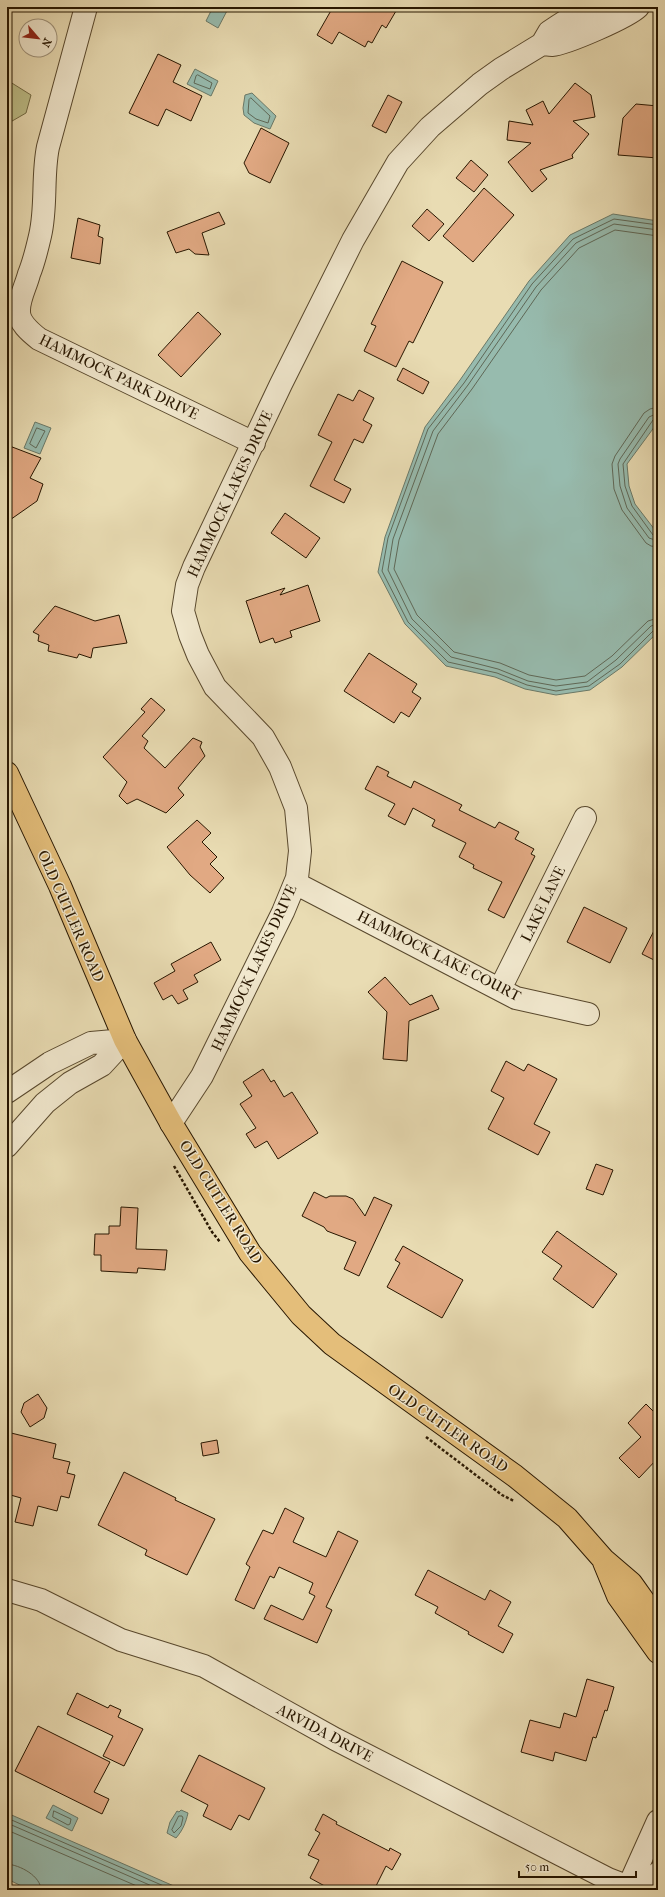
<svg xmlns="http://www.w3.org/2000/svg" width="665" height="1897" viewBox="0 0 665 1897" font-family="'IM FELL French Canon',serif">
<rect width="100%" height="100%" fill="#e9dcb3"/>
<filter id="stains"><feTurbulence type="fractalNoise" baseFrequency=".005" numOctaves="4"/><feColorMatrix values="0 0 0 0 .2 0 0 0 0 .09 0 0 0 0 .02 0 0 0 .5 -.17"/></filter>
<radialGradient id="worn" r=".72"><stop offset=".6" stop-color="#630" stop-opacity="0"/><stop offset="1" stop-color="#630" stop-opacity=".3"/></radialGradient>
<path fill="#bdbe88" stroke="#726a44" d="M 7,80 L 31,95 L 26,113 L 7,124 Z"/>
<path fill="#97bbae" stroke="#6a7968" d="M 213,7 L 229,7 L 218,28 L 206,21 Z
M 195,69 L 218,81 L 211,96 L 187,84 Z
M 252,93 L 276,116 L 270,129 L 254,123 L 244,115 L 243,108 L 245,95 Z
M 613,214 L 658,221 L 658,422 L 627,464 L 629,486 L 635,504 L 658,534 L 658,632 L 622,667 L 590,690 L 556,695 L 525,689 L 495,677 L 446,666 L 405,624 L 378,572 L 385,537 L 425,427 L 460,380 L 529,281 L 570,235 Z
M 35,422 L 51,428 L 40,454 L 24,448 Z
M 53,1805 L 78,1818 L 72,1831 L 46,1818 Z
M 181,1810 L 188,1813 C 186,1822 183,1830 176,1838 L 167,1833 L 170,1822 L 177,1811 L 179,1812 Z
M 7,1814 L 7,1813 L 183,1890 L 30,1890 L 7,1879 Z"/>
<g fill="none" stroke-linecap="round" stroke-linejoin="round">
<path stroke="#5f6857" stroke-width="1" d="M 198,75 L 212,83 L 210,89 L 194,83 L 196,76 Z
M 251,98 L 270,116 L 268,123 L 256,119 L 248,113 L 249,100 Z
M 658,225 L 614,219 L 573,239 L 532,284 L 464,383 L 428,429 L 388,538 L 382,571 L 408,622 L 448,662 L 497,673 L 527,685 L 556,691 L 589,686 L 620,664 L 654,630 L 658,629
M 658,230 L 614,224 L 576,243 L 536,287 L 468,385 L 433,431 L 393,539 L 388,570 L 412,619 L 451,657 L 498,669 L 528,681 L 556,686 L 587,682 L 616,660 L 651,626 L 658,624
M 658,236 L 615,230 L 579,248 L 541,290 L 472,389 L 438,434 L 399,540 L 394,569 L 417,615 L 454,652 L 500,663 L 529,675 L 556,680 L 585,676 L 612,656 L 648,621 L 658,618
M 658,407 L 650,409 L 644,413 L 615,456 L 612,464 L 614,489 L 622,510 L 646,543 L 651,546 L 658,547
M 658,413 L 649,417 L 620,459 L 618,464 L 620,486 L 627,508 L 649,538 L 658,541
M 658,418 L 653,420 L 623,464 L 625,486 L 632,506 L 653,535 L 658,536
M 37,428 L 45,431 L 36,448 L 30,444 Z
M 54,1811 L 71,1819 L 70,1824 L 68,1825 L 53,1817 Z
M 179,1816 L 182,1816 L 183,1818 L 181,1826 L 174,1833 L 172,1830 Z
M 7,1818 L 173,1890
M 7,1823 L 161,1890
M 7,1830 L 146,1890
M 7,1864 C 20,1865 41,1876 41,1890"/>
</g>
<path fill="#e1a983" stroke="#271600" d="M 333,7 L 389,7 L 396,11 L 386,28 L 382,25 L 372,43 L 368,41 L 365,47 L 339,32 L 332,44 L 317,35 Z
M 158,54 L 181,65 L 173,82 L 202,96 L 191,121 L 166,109 L 158,126 L 129,113 Z
M 575,83 L 591,95 L 595,117 L 573,121 L 589,134 L 572,155 L 573,158 L 540,170 L 547,179 L 532,192 L 508,162 L 531,143 L 507,140 L 509,121 L 533,125 L 526,110 L 543,101 L 549,114 Z
M 388,95 L 402,102 L 386,133 L 372,126 Z
M 636,104 L 658,106 L 658,158 L 618,155 L 623,118 Z
M 261,128 L 289,143 L 270,183 L 249,173 L 244,163 Z
M 471,160 L 488,175 L 474,192 L 456,178 Z
M 484,188 L 514,215 L 473,262 L 443,236 Z
M 427,209 L 444,224 L 429,241 L 412,226 Z
M 219,212 L 225,224 L 202,233 L 209,255 L 195,254 L 189,249 L 176,253 L 167,232 Z
M 78,218 L 100,225 L 98,236 L 103,238 L 100,264 L 71,258 Z
M 402,261 L 443,282 L 413,343 L 409,341 L 396,367 L 364,351 L 376,326 L 371,324 Z
M 198,312 L 221,334 L 181,377 L 158,355 Z
M 403,368 L 429,382 L 423,394 L 397,380 Z
M 359,390 L 374,398 L 363,420 L 372,425 L 363,443 L 354,439 L 334,480 L 351,489 L 344,503 L 310,486 L 332,442 L 318,435 L 338,394 L 353,401 Z
M 7,445 L 41,458 L 30,478 L 43,484 L 37,501 L 7,522 Z
M 285,513 L 320,538 L 306,558 L 271,533 Z
M 308,585 L 320,621 L 290,631 L 292,637 L 275,643 L 273,638 L 260,643 L 246,601 L 285,588 L 280,595 Z
M 55,606 L 95,621 L 119,615 L 127,643 L 93,648 L 91,658 L 79,654 L 77,658 L 48,651 L 49,645 L 38,641 L 39,635 L 33,632 Z
M 369,653 L 417,684 L 412,692 L 421,698 L 409,717 L 401,712 L 394,723 L 344,691 Z
M 151,698 L 165,710 L 142,736 L 148,741 L 144,748 L 165,768 L 193,738 L 202,742 L 200,747 L 205,756 L 178,788 L 184,795 L 166,813 L 137,799 L 127,804 L 119,796 L 127,782 L 103,757 L 145,712 L 141,709 Z
M 377,766 L 389,772 L 387,776 L 411,788 L 414,781 L 462,805 L 459,810 L 495,828 L 499,822 L 519,832 L 515,839 L 534,849 L 531,854 L 535,856 L 504,918 L 488,910 L 502,882 L 473,868 L 474,865 L 459,857 L 466,843 L 432,826 L 435,820 L 413,808 L 405,825 L 388,816 L 395,804 L 365,789 Z
M 197,820 L 211,833 L 202,842 L 217,857 L 210,864 L 224,878 L 210,893 L 190,875 L 167,847 Z
M 584,907 L 627,928 L 610,963 L 567,942 Z
M 658,923 L 658,962 L 642,954 Z
M 211,942 L 221,960 L 194,975 L 198,982 L 183,990 L 188,999 L 178,1004 L 172,995 L 163,1000 L 154,983 L 175,971 L 171,964 Z
M 385,977 L 410,1005 L 432,995 L 439,1009 L 409,1021 L 407,1061 L 383,1059 L 387,1012 L 368,992 Z
M 506,1061 L 524,1071 L 528,1064 L 557,1079 L 534,1124 L 550,1132 L 538,1155 L 488,1129 L 504,1098 L 491,1091 Z
M 263,1069 L 271,1082 L 274,1080 L 284,1097 L 292,1092 L 318,1133 L 278,1159 L 267,1141 L 255,1148 L 246,1134 L 256,1128 L 240,1104 L 252,1096 L 243,1082 Z
M 596,1164 L 613,1170 L 603,1195 L 586,1189 Z
M 314,1192 L 326,1198 L 330,1196 L 346,1196 L 353,1199 L 365,1216 L 374,1197 L 392,1205 L 359,1276 L 344,1269 L 356,1242 L 327,1231 L 324,1227 L 302,1216 Z
M 121,1207 L 138,1208 L 136,1249 L 167,1250 L 165,1270 L 138,1268 L 137,1273 L 101,1271 L 101,1255 L 94,1255 L 95,1234 L 109,1234 L 109,1226 L 120,1226 Z
M 557,1231 L 617,1274 L 593,1308 L 553,1279 L 562,1266 L 542,1252 Z
M 403,1246 L 463,1280 L 442,1318 L 387,1287 L 400,1263 L 395,1260 Z
M 38,1394 L 47,1408 L 44,1418 L 30,1427 L 21,1412 L 24,1403 Z
M 646,1404 L 658,1416 L 658,1458 L 639,1478 L 619,1458 L 641,1437 L 628,1423 Z
M 7,1432 L 56,1444 L 53,1458 L 70,1462 L 67,1473 L 75,1475 L 69,1498 L 61,1496 L 57,1511 L 38,1506 L 33,1526 L 15,1522 L 21,1498 L 7,1494 Z
M 217,1440 L 219,1453 L 203,1456 L 201,1443 Z
M 124,1472 L 176,1498 L 175,1500 L 215,1519 L 187,1575 L 145,1555 L 147,1550 L 98,1525 Z
M 285,1508 L 304,1518 L 293,1542 L 326,1557 L 338,1531 L 358,1541 L 326,1607 L 332,1610 L 317,1643 L 264,1619 L 271,1605 L 303,1620 L 315,1596 L 309,1593 L 313,1583 L 279,1567 L 274,1578 L 270,1576 L 254,1609 L 235,1600 L 250,1567 L 246,1564 L 263,1530 L 273,1534 Z
M 428,1570 L 485,1600 L 490,1590 L 511,1602 L 498,1626 L 513,1634 L 503,1653 L 468,1634 L 469,1632 L 435,1613 L 438,1607 L 415,1595 Z
M 587,1679 L 614,1687 L 607,1711 L 605,1710 L 596,1738 L 593,1737 L 586,1761 L 555,1752 L 553,1761 L 521,1752 L 530,1720 L 560,1728 L 564,1713 L 576,1717 Z
M 77,1693 L 108,1708 L 110,1705 L 121,1710 L 118,1717 L 143,1729 L 124,1766 L 103,1756 L 113,1736 L 67,1714 Z
M 38,1726 L 110,1762 L 94,1792 L 109,1799 L 102,1814 L 15,1771 Z
M 199,1755 L 265,1788 L 249,1820 L 239,1815 L 231,1830 L 203,1816 L 208,1805 L 181,1791 Z
M 323,1814 L 337,1822 L 336,1824 L 389,1851 L 390,1848 L 401,1854 L 392,1870 L 386,1866 L 374,1890 L 332,1890 L 310,1878 L 319,1860 L 308,1855 L 320,1833 L 315,1830 Z"/>
<g fill="none" stroke-linecap="round" stroke-linejoin="round">
<defs>
<path id="minor" d="M 86,7 L 48,147 C 42,176 47,207 40,236 C 37,249 34,262 29,274 C 26,286 19,298 19,310 C 18,322 30,332 39,339 L 254,443
M 542,44 C 545,44 548,45 552,45 C 566,44 628,17 638,7
M 295,883 L 516,998 L 588,1014
M 500,989 L 585,818
M 7,1092 L 50,1063 L 91,1043 L 125,1040
M 171,1123 L 202,1076 L 283,912 L 297,878 L 300,851 L 296,808 L 280,767 L 263,737 L 215,687 L 198,655 L 190,635 L 183,611 L 187,585 L 194,567 L 281,384 L 353,240 L 398,162 L 430,127 L 480,84 L 501,69 L 542,44 L 549,32 L 558,26 L 572,17 L 603,7
M 7,1146 L 45,1103 L 70,1083 L 102,1065 L 125,1040
M 7,1590 L 41,1600 L 121,1640 L 204,1666 L 335,1739 L 608,1879 L 637,1890
M 627,1890 L 658,1821
M 650,1890 L 658,1873"/>
<path id="major" d="M 7,773 L 60,886 L 125,1040 L 171,1123 L 250,1253 L 301,1315 L 332,1344 L 515,1476 L 567,1518 L 603,1559 L 631,1583 L 658,1621
M 604,1562 L 618,1596 L 658,1652"/>
</defs>
<use href="#minor" stroke="#58482d" stroke-width="24"/>
<use href="#major" stroke="#271600" stroke-width="24"/>
<path stroke="#271600" stroke-width="2.5" stroke-dasharray="3 2" stroke-linecap="butt" d="M 174,1166 L 212,1232 L 220,1242
M 426,1437 L 502,1495 L 514,1501"/>
<use href="#minor" stroke="#f1e8ce" stroke-width="22"/>
<use href="#major" stroke="#e4be7a" stroke-width="22"/>
</g>
<g text-anchor="middle" dominant-baseline="central" stroke-width="3" stroke-linejoin="round" paint-order="stroke">
<g font-size="15" fill="#271600" stroke="#f1e8ce">
<text transform="translate(119 377) rotate(26)">HAMMOCK PARK DRIVE</text>
<text transform="translate(230 494) rotate(-65)">HAMMOCK LAKES DRIVE</text>
<text transform="translate(543 904) rotate(-64)">LAKE LANE</text>
<text transform="translate(71 916) rotate(66)">OLD CUTLER ROAD</text>
<text transform="translate(439 956) rotate(27)">HAMMOCK LAKE COURT</text>
<text transform="translate(254 968) rotate(-65)">HAMMOCK LAKES DRIVE</text>
<text transform="translate(221 1202) rotate(58)">OLD CUTLER ROAD</text>
<text transform="translate(448 1428) rotate(35)">OLD CUTLER ROAD</text>
<text transform="translate(325 1733) rotate(28)">ARVIDA DRIVE</text>
</g>
</g>
<rect width="665" height="1897" fill="none" stroke="#e9dcb3" stroke-width="24"/>
<rect x="8" y="8" width="649" height="1881" fill="none" stroke="#271600" stroke-width="2"/>
<rect x="12" y="12" width="641" height="1873" fill="none" stroke="#271600"/>
<g transform="translate(38 38) rotate(118)"><circle r="19" fill="#f1e8ce" stroke="#a0947c"/>
<path d="M0-3L7 15L0 10L-7 15Z" fill="#8f2418"/>
<text y="-6" font-size="11" font-weight="bold" text-anchor="middle" fill="#271600">N</text>
</g>
<path d="M519 1871v6h117v-6" fill="none" stroke="#271600" stroke-width="2"/>
<text x="525" y="1871" font-size="12" fill="#271600" stroke="#f1e8ce" stroke-width="3" paint-order="stroke">50 m</text>
<rect width="100%" height="100%" filter="url(#stains)"/>
<rect width="100%" height="100%" fill="url(#worn)"/>
</svg>
